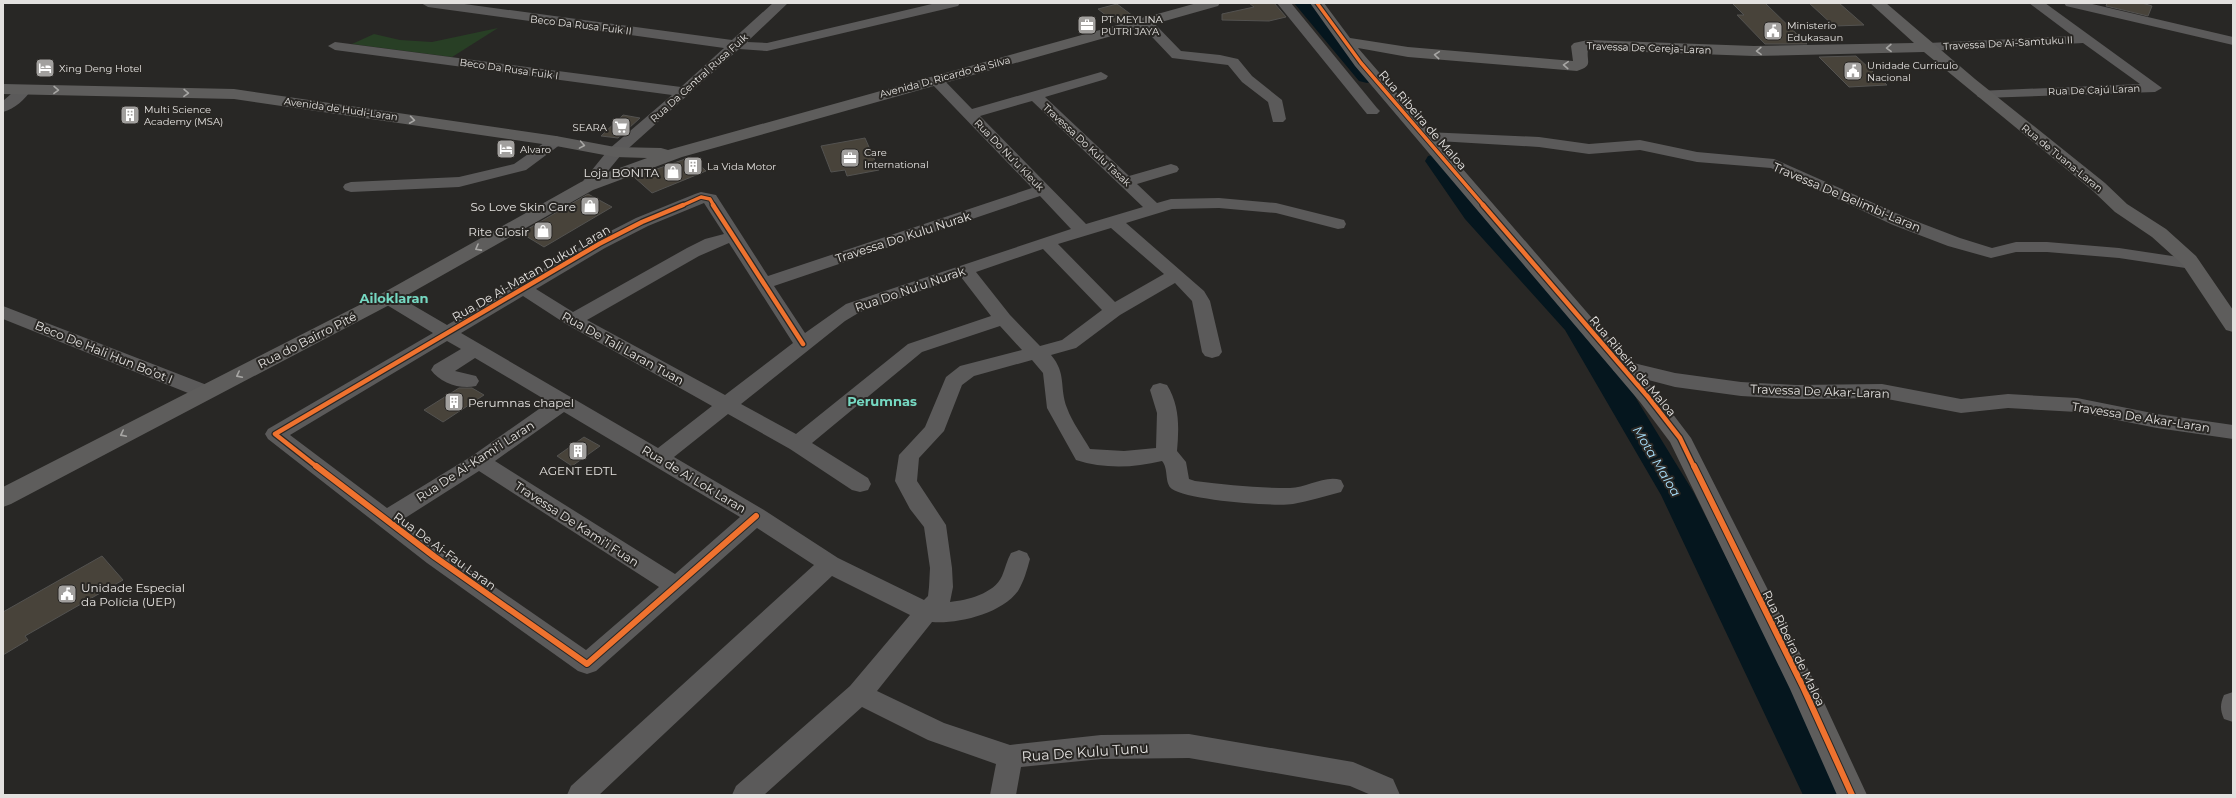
<svg xmlns="http://www.w3.org/2000/svg" width="2236" height="798" viewBox="0 0 2236 798" font-family="Montserrat,sans-serif">
<rect width="100%" height="100%" fill="#282725"/>
<path fill="#283f25" d="M 498,28 L 452,57 L 352,44 L 374,34 L 400,40 L 432,42 Z"/>
<g fill="none" stroke-linecap="round" stroke-linejoin="round">
<path stroke="#05161e" stroke-width="3.5" d="M 1306,3 L 1334,36"/>
<path stroke="#05161e" stroke-width="4.5" d="M 1626,384 L 1669,467"/>
<path stroke="#05161e" stroke-width="6" d="M 1668,466 L 1831,780"/>
<path fill="#05161e" fill-rule="evenodd" d="M 1294,3 L 1315,3 L 1375,71 L 1378,76 L 1375,81 L 1367,83 L 1359,81 Z
M 1437,154 L 1446,156 L 1483,207 L 1591,325 L 1694,493 L 1845,795 L 1803,795 L 1661,495 L 1565,330 L 1465,219 L 1425,161 L 1428,156 Z"/>
</g>
<path fill="#48433a" stroke="#535250" d="M 1249,3 L 1274,3 L 1286,17 L 1269,21 L 1222,20 L 1222,14 L 1254,7 Z
M 1732,3 L 1765,3 L 1807,44 L 1765,44 L 1737,15 L 1744,15 Z
M 1809,3 L 1839,3 L 1864,25 L 1834,26 Z
M 2107,3 L 2142,3 L 2152,6 L 2148,16 L 2106,6 Z
M 1117,4 L 1133,16 L 1135,17 L 1116,23 L 1098,9 Z
M 1856,56 L 1887,85 L 1849,87 L 1819,57 Z
M 623,115 L 640,118 L 618,138 L 601,136 Z
M 865,138 L 879,170 L 847,176 L 845,170 L 831,172 L 821,146 Z
M 691,157 L 706,171 L 652,193 L 634,177 Z
M 588,194 L 612,207 L 544,247 L 521,233 Z
M 459,388 L 472,388 L 484,395 L 443,422 L 424,410 Z
M 584,437 L 600,446 L 572,466 L 557,456 Z
M 102,556 L 123,580 L 25,636 L 28,640 L 3,655 L 3,612 Z"/>
<g fill="none" stroke-linecap="round" stroke-linejoin="round">
<path fill="#5b5a5a" fill-rule="evenodd" d="M 421,3 L 457,3 L 732,40 L 773,3 L 788,3 L 747,42 L 767,43 L 936,3 L 960,3 L 958,6 L 767,51 L 739,49 L 621,155 L 593,189 L 581,189 L 579,186 L 609,149 L 672,95 L 335,50 L 328,46 L 335,42 L 681,87 L 724,48 L 428,7 Z
M 1277,3 L 1291,3 L 1377,108 L 1380,111 L 1377,114 L 1367,114 Z
M 2029,3 L 2045,3 L 2162,88 L 2155,92 L 1983,98 L 1978,97 L 1976,94 L 1978,91 L 2140,84 L 2083,43 L 1928,51 L 1921,47 L 1928,43 L 2073,36 Z
M 2064,3 L 2088,3 L 2233,37 L 2233,45 L 2066,6 Z
M 1144,17 L 1149,18 L 1181,51 L 1220,55 L 1238,59 L 1252,76 L 1282,100 L 1286,119 L 1283,122 L 1273,122 L 1268,102 L 1242,82 L 1228,65 L 1172,58 L 1137,21 Z
M 1101,72 L 1108,76 L 1106,79 L 1045,97 L 1129,176 L 1171,164 L 1177,166 L 1179,169 L 1177,172 L 1137,184 L 1157,203 L 1171,199 L 1219,198 L 1276,203 L 1344,220 L 1346,224 L 1344,228 L 1338,229 L 1276,213 L 1219,208 L 1172,209 L 1126,223 L 1204,291 L 1210,301 L 1222,352 L 1219,356 L 1212,358 L 1205,356 L 1202,352 L 1192,301 L 1175,283 L 1120,315 L 1076,348 L 1051,355 C 1067,374 1059,387 1067,408 C 1072,422 1082,435 1090,449 L 1124,451 L 1156,448 L 1157,413 L 1150,390 L 1153,385 L 1160,383 L 1167,385 C 1180,406 1179,428 1177,451 L 1186,462 L 1189,479 L 1195,481 C 1226,485 1258,488 1290,488 C 1307,488 1324,475 1341,480 L 1344,486 L 1341,492 C 1325,496 1309,501 1293,504 C 1274,507 1187,500 1172,489 C 1164,483 1169,469 1162,461 C 1133,468 1104,469 1076,460 L 1047,408 L 1043,373 L 1032,360 L 974,376 L 962,385 L 944,431 L 919,458 L 917,481 L 946,525 L 952,568 L 953,587 L 950,602 C 967,600 994,594 1002,576 C 1005,569 1007,560 1011,553 L 1019,550 L 1027,553 L 1030,559 C 1027,570 1024,581 1018,591 C 1001,614 958,624 932,622 L 877,691 L 944,723 L 1010,745 L 1101,735 L 1189,734 L 1353,762 L 1393,779 L 1400,795 L 1371,795 L 1350,786 L 1189,758 L 1101,759 L 1021,767 L 1016,795 L 990,795 L 996,764 L 928,740 L 862,707 L 764,795 L 732,795 L 736,786 L 850,686 L 910,615 L 832,576 L 599,795 L 567,795 L 571,786 L 814,565 L 757,528 L 596,671 L 587,674 L 578,671 L 427,563 L 268,439 L 265,434 L 268,429 L 433,333 L 382,302 L 379,298 L 382,294 L 388,292 L 394,294 L 447,325 L 593,240 L 636,218 L 695,194 L 701,192 L 716,195 L 768,276 L 1032,188 L 931,83 L 929,80 L 931,77 L 941,77 L 972,109 ZM 1032,101 L 1143,207 L 1086,224 L 980,116 ZM 1040,196 L 1071,229 L 846,304 L 805,333 L 774,286 ZM 704,203 L 724,234 L 705,239 L 687,248 L 573,312 L 536,289 L 605,248 L 648,226 ZM 1111,228 L 1164,274 L 1115,302 L 1058,244 ZM 729,243 L 793,343 L 725,395 L 587,320 L 699,256 ZM 1043,249 L 1102,310 L 1062,340 L 1040,346 L 1010,315 L 976,272 ZM 961,277 L 991,316 L 908,344 L 796,434 L 741,404 L 845,321 L 860,312 ZM 523,296 L 566,324 L 712,406 L 658,448 L 461,333 ZM 1000,326 L 1022,350 L 960,366 L 946,377 L 925,427 L 899,455 L 895,481 L 910,509 L 924,527 L 930,568 L 929,587 L 928,596 L 924,600 L 838,558 L 764,510 L 674,457 L 728,414 L 790,449 L 852,490 L 860,492 L 868,490 L 871,484 L 868,478 L 812,443 L 922,352 ZM 447,341 L 461,349 L 434,365 L 431,370 C 440,383 461,390 476,386 L 479,381 L 476,376 L 455,371 L 475,358 L 549,402 L 472,456 L 387,508 L 290,435 ZM 564,412 L 740,517 L 675,574 L 495,461 ZM 479,471 L 659,587 L 586,650 L 443,551 L 402,520 Z
M 25,85 L 32,89 C 25,99 15,109 3,112 L 3,101 L 20,86 Z
M 1426,132 L 1539,137 L 1589,144 L 1640,140 L 1697,152 L 1774,159 L 1905,217 L 1960,238 L 1992,248 L 2016,242 L 2047,242 L 2119,248 L 2192,259 L 2198,260 L 2201,264 L 2198,268 L 2192,269 L 2119,258 L 2047,252 L 2016,252 L 1991,258 L 1948,246 L 1893,225 L 1771,168 L 1697,162 L 1640,150 L 1589,154 L 1539,147 L 1421,140 L 1418,137 L 1421,134 Z
M 556,136 L 561,138 L 564,141 L 561,144 L 526,170 L 459,187 L 351,192 L 345,190 L 343,187 L 345,184 L 351,182 L 459,177 L 514,164 L 551,138 Z
M 3,306 L 212,387 L 215,392 L 212,397 L 205,399 L 198,397 L 3,319 Z
M 1621,360 L 1675,373 L 1741,382 L 1796,385 L 1882,384 L 1961,399 L 2008,394 L 2077,398 L 2157,414 L 2233,425 L 2233,439 L 2157,428 L 2077,412 L 2008,408 L 1961,413 L 1882,398 L 1796,399 L 1741,396 L 1675,387 L 1614,371 L 1611,366 L 1614,361 Z
M 2233,692 L 2233,722 L 2224,719 C 2220,710 2220,704 2224,695 Z"/>
<path fill="#5e5d5c" fill-rule="evenodd" d="M 1197,3 L 1220,3 L 1218,6 L 682,157 L 593,190 L 395,302 L 11,504 L 3,507 L 3,487 L 381,294 L 581,182 L 647,158 L 615,157 L 556,146 L 234,99 L 3,94 L 3,84 L 234,89 L 556,136 L 615,147 L 661,148 L 668,150 Z
M 1310,3 L 1324,3 L 1350,38 L 1408,47 L 1573,61 L 1571,46 L 1574,43 L 1588,40 L 1754,46 L 1914,43 L 1870,3 L 1886,3 L 1975,79 L 2105,183 L 2127,204 L 2166,229 L 2196,256 L 2233,310 L 2233,332 L 2226,330 L 2182,264 L 2152,237 L 2115,212 L 2093,191 L 1924,52 L 1754,56 L 1588,50 C 1586,61 1594,66 1577,71 L 1408,57 L 1358,48 L 1656,392 L 1691,438 L 1814,681 L 1867,795 L 1837,795 L 1790,689 L 1670,442 L 1640,402 L 1355,66 Z"/>
<defs>
<path id="cycleway-far2" d="M 1317,3 L 1361,63 L 1484,206
M 681,206 L 701,197 L 710,199 L 714,206"/>
<path id="cycleway-far1" d="M 713,205 L 803,344
M 1483,205 L 1648,397 L 1680,438 L 1694,467
M 317,467 L 275,434 L 599,244 L 642,222 L 683,205"/>
<path id="cycleway" d="M 316,466 L 435,557 L 587,664 L 756,516
M 1694,466 L 1804,689 L 1852,795"/>
</defs>
<use href="#cycleway-far2" stroke="#292724" stroke-width="5.5"/>
<use href="#cycleway-far1" stroke="#292724" stroke-width="7"/>
<use href="#cycleway" stroke="#292724" stroke-width="8"/>
<use href="#cycleway-far2" stroke="#ef722f" stroke-width="3.5"/>
<use href="#cycleway-far1" stroke="#ef722f" stroke-width="4.5"/>
<use href="#cycleway" stroke="#ef722f" stroke-width="6"/>
</g>
<defs><path id="oneway-chevron" d="M-2-3.5L2.5 0L-2 3.5" fill="none" stroke-width="1.6" stroke-linecap="round" stroke-linejoin="round"/></defs>
<g stroke="#a7a6a4">
<use href="#oneway-chevron" transform="translate(1889 48) rotate(179)"/>
<use href="#oneway-chevron" transform="translate(1759 51) rotate(179)"/>
<use href="#oneway-chevron" transform="translate(1437 55) rotate(-175)"/>
<use href="#oneway-chevron" transform="translate(1566 65) rotate(-176)"/>
<use href="#oneway-chevron" transform="translate(56 90) rotate(1)"/>
<use href="#oneway-chevron" transform="translate(186 93) rotate(1)"/>
<use href="#oneway-chevron" transform="translate(412 120) rotate(8)"/>
<use href="#oneway-chevron" transform="translate(582 145) rotate(10)"/>
<use href="#oneway-chevron" transform="translate(478 248) rotate(151)"/>
<use href="#oneway-chevron" transform="translate(239 375) rotate(153)"/>
<use href="#oneway-chevron" transform="translate(123 434) rotate(153)"/>
</g>
<defs>
<symbol id="office-square" viewBox="-11 -11 22 22"><rect x="-9" y="-9" width="18" height="18" rx="4" fill="#a2a09e" stroke="#292724"/><path d="M-6-3h4V-5.5h4V-3h4V5H-6ZM-1-4.5V-3h2v-1.5ZM-6 0V1H6V0Z" fill="#fff"/></symbol>
<symbol id="civic-square" viewBox="-11 -11 22 22"><rect x="-9" y="-9" width="18" height="18" rx="4" fill="#a2a09e" stroke="#292724"/><path d="M-.6-6.5H3V-4.5H.6V-3L4-1V1h2V6H-6V1h2V-1L-.6-3ZM-1.2 2.5V6h2.4V2.5Z" fill="#fff"/></symbol>
<symbol id="hotel-square" viewBox="-11 -11 22 22"><rect x="-9" y="-9" width="18" height="18" rx="4" fill="#a2a09e" stroke="#292724"/><path d="M-6-4.5h1.5V1H6V5H4.5V3h-9V5H-6ZM-4 0a1.8 1.8 0 1 1 3.6 0ZM.5 0V-2.5h3Q6-2.5 6 0Z" fill="#fff"/></symbol>
<symbol id="building-square" viewBox="-11 -11 22 22"><rect x="-9" y="-9" width="18" height="18" rx="4" fill="#a2a09e" stroke="#292724"/><path d="M-4-6H4V6H1V3H-1V6H-4ZM-2.5-4.3h1.7v1.8h-1.7ZM.8-4.3h1.7v1.8H.8ZM-2.5-1h1.7V.8h-1.7ZM.8-1h1.7V.8H.8Z" fill="#fff"/></symbol>
<symbol id="supermarket-square" viewBox="-11 -11 22 22"><rect x="-9" y="-9" width="18" height="18" rx="4" fill="#a2a09e" stroke="#292724"/><path d="M-6-5.5h2.5l.6 2H6L4.5 2H-2.5L-4.4-4H-6ZM-1.5 3.2a1.3 1.3 0 1 0 .1 0ZM3 3.2a1.3 1.3 0 1 0 .1 0Z" fill="#fff"/></symbol>
<symbol id="shop-square" viewBox="-11 -11 22 22"><rect x="-9" y="-9" width="18" height="18" rx="4" fill="#a2a09e" stroke="#292724"/><path d="M-5-2.5h2.3a2.7 3.5 0 0 1 5.4 0H5L5.5 6h-11ZM-1.5-2.5h3a1.5 2.3 0 0 0-3 0Z" fill="#fff"/></symbol>
</defs>
<g fill-rule="evenodd">
<use href="#office-square" x="1076" y="14" width="22" height="22"/>
<use href="#civic-square" x="1762" y="20" width="22" height="22"/>
<use href="#hotel-square" x="34" y="57" width="22" height="22"/>
<use href="#civic-square" x="1842" y="60" width="22" height="22"/>
<use href="#building-square" x="119" y="104" width="22" height="22"/>
<use href="#supermarket-square" x="610" y="116" width="22" height="22"/>
<use href="#hotel-square" x="495" y="138" width="22" height="22"/>
<use href="#office-square" x="839" y="147" width="22" height="22"/>
<use href="#building-square" x="682" y="155" width="22" height="22"/>
<use href="#shop-square" x="662" y="161" width="22" height="22"/>
<use href="#shop-square" x="579" y="195" width="22" height="22"/>
<use href="#shop-square" x="532" y="220" width="22" height="22"/>
<use href="#building-square" x="443" y="391" width="22" height="22"/>
<use href="#building-square" x="567" y="440" width="22" height="22"/>
<use href="#civic-square" x="56" y="583" width="22" height="22"/>
</g>
<g text-anchor="middle" dominant-baseline="central" stroke-width="4" stroke-linejoin="round" paint-order="stroke">
<g font-size="10" fill="#e3e1df" stroke="#292724" text-anchor="start">
<text x="1101" y="19">PT MEYLINA<tspan x="1101" dy="12">PUTRI JAYA</tspan></text>
<text x="1787" y="25">Ministerio<tspan x="1787" dy="12">Edukasaun</tspan></text>
<text x="1867" y="65">Unidade Curriculo<tspan x="1867" dy="12">Nacional</tspan></text>
<text x="59" y="68">Xing Deng Hotel</text>
<text x="144" y="109">Multi Science<tspan x="144" dy="12">Academy (MSA)</tspan></text>
<text x="607" y="127" text-anchor="end">SEARA</text>
<text x="520" y="149">Alvaro</text>
<text x="864" y="152">Care<tspan x="864" dy="12">International</tspan></text>
<text x="707" y="166">La Vida Motor</text>
</g>
<g font-size="10" fill="#e3e1df" stroke="#292724">
<text transform="translate(581 25) rotate(7)">Beco Da Rusa Fuik II</text>
<text transform="translate(2008 43) rotate(-3)">Travessa De Ai-Samtuku II</text>
<text transform="translate(1649 48) rotate(2)">Travessa De Cereja-Laran</text>
<text transform="translate(509 69) rotate(8)">Beco Da Rusa Fuik I</text>
<text transform="translate(945 77) rotate(-15)">Avenida D. Ricardo da Silva</text>
<text transform="translate(699 78) rotate(-42)">Rua Da Central Rusa Fuik</text>
<text transform="translate(2094 90) rotate(-2)">Rua De Cajú Laran</text>
<text transform="translate(341 109) rotate(8)">Avenida de Hudi-Laran</text>
<text transform="translate(1087 145) rotate(43)">Travessa Do Kulu Tasak</text>
<text transform="translate(1009 155) rotate(46)">Rua Do Nu’u Kleuk</text>
<text transform="translate(2062 158) rotate(39)">Rua de Tuana-Laran</text>
</g>
<g font-size="12" fill="#e3e1df" stroke="#292724">
<text transform="translate(1423 120) rotate(49)">Rua Ribeira de Maloa</text>
<text transform="translate(1847 197) rotate(23)">Travessa De Belimbi-Laran</text>
<text transform="translate(903 237) rotate(-18)">Travessa Do Kulu Nurak</text>
<text transform="translate(531 273) rotate(-30)">Rua De Ai-Matan Dukur Laran</text>
<text transform="translate(910 289) rotate(-19)">Rua Do Nu’u Nurak</text>
<text transform="translate(307 340) rotate(-27)">Rua do Bairro Pité</text>
<text transform="translate(623 348) rotate(29)">Rua De Tali Laran Tuan</text>
<text transform="translate(104 352) rotate(22)">Beco De Hali Hun Bo’ot I</text>
<text transform="translate(1633 366) rotate(50)">Rua Ribeira de Maloa</text>
<text transform="translate(1820 391) rotate(2)">Travessa De Akar-Laran</text>
<text transform="translate(2141 417) rotate(9)">Travessa De Akar-Laran</text>
<text transform="translate(475 461) rotate(-33)">Rua De Ai-Kami’i Laran</text>
<text transform="translate(694 479) rotate(31)">Rua de Ai Lok Laran</text>
<text transform="translate(577 524) rotate(33)">Travessa De Kami’i Fuan</text>
<text transform="translate(445 551) rotate(36)">Rua De Ai-Fau Laran</text>
<text transform="translate(1794 648) rotate(64)">Rua Ribeira de Maloa</text>
</g>
<g font-size="12" fill="#e3e1df" stroke="#292724" text-anchor="end">
<text x="659" y="172">Loja BONITA</text>
<text x="576" y="206">So Love Skin Care</text>
<text x="529" y="231">Rite Glosir</text>
<text x="468" y="402" text-anchor="start">Perumnas chapel</text>
<text x="578" y="470" text-anchor="middle">AGENT EDTL</text>
<text x="81" y="587" text-anchor="start">Unidade Especial<tspan x="81" dy="14">da Polícia (UEP)</tspan></text>
</g>
<g font-size="13" font-weight="bold" fill="#75d8c2" stroke="#292724">
<text x="394" y="298">Ailoklaran</text>
<text x="882" y="401">Perumnas</text>
</g>
<g font-size="13" font-style="italic" fill="#aae1fd" stroke="#292724">
<text transform="translate(1657 461) rotate(59)">Mota Maloa</text>
</g>
<g font-size="14" fill="#e3e1df" stroke="#292724">
<text transform="translate(1085 752) rotate(-4)">Rua De Kulu Tunu</text>
</g>
</g>
<rect width="2236" height="798" fill="none" stroke="#e3e1df" stroke-width="8"/>
</svg>
